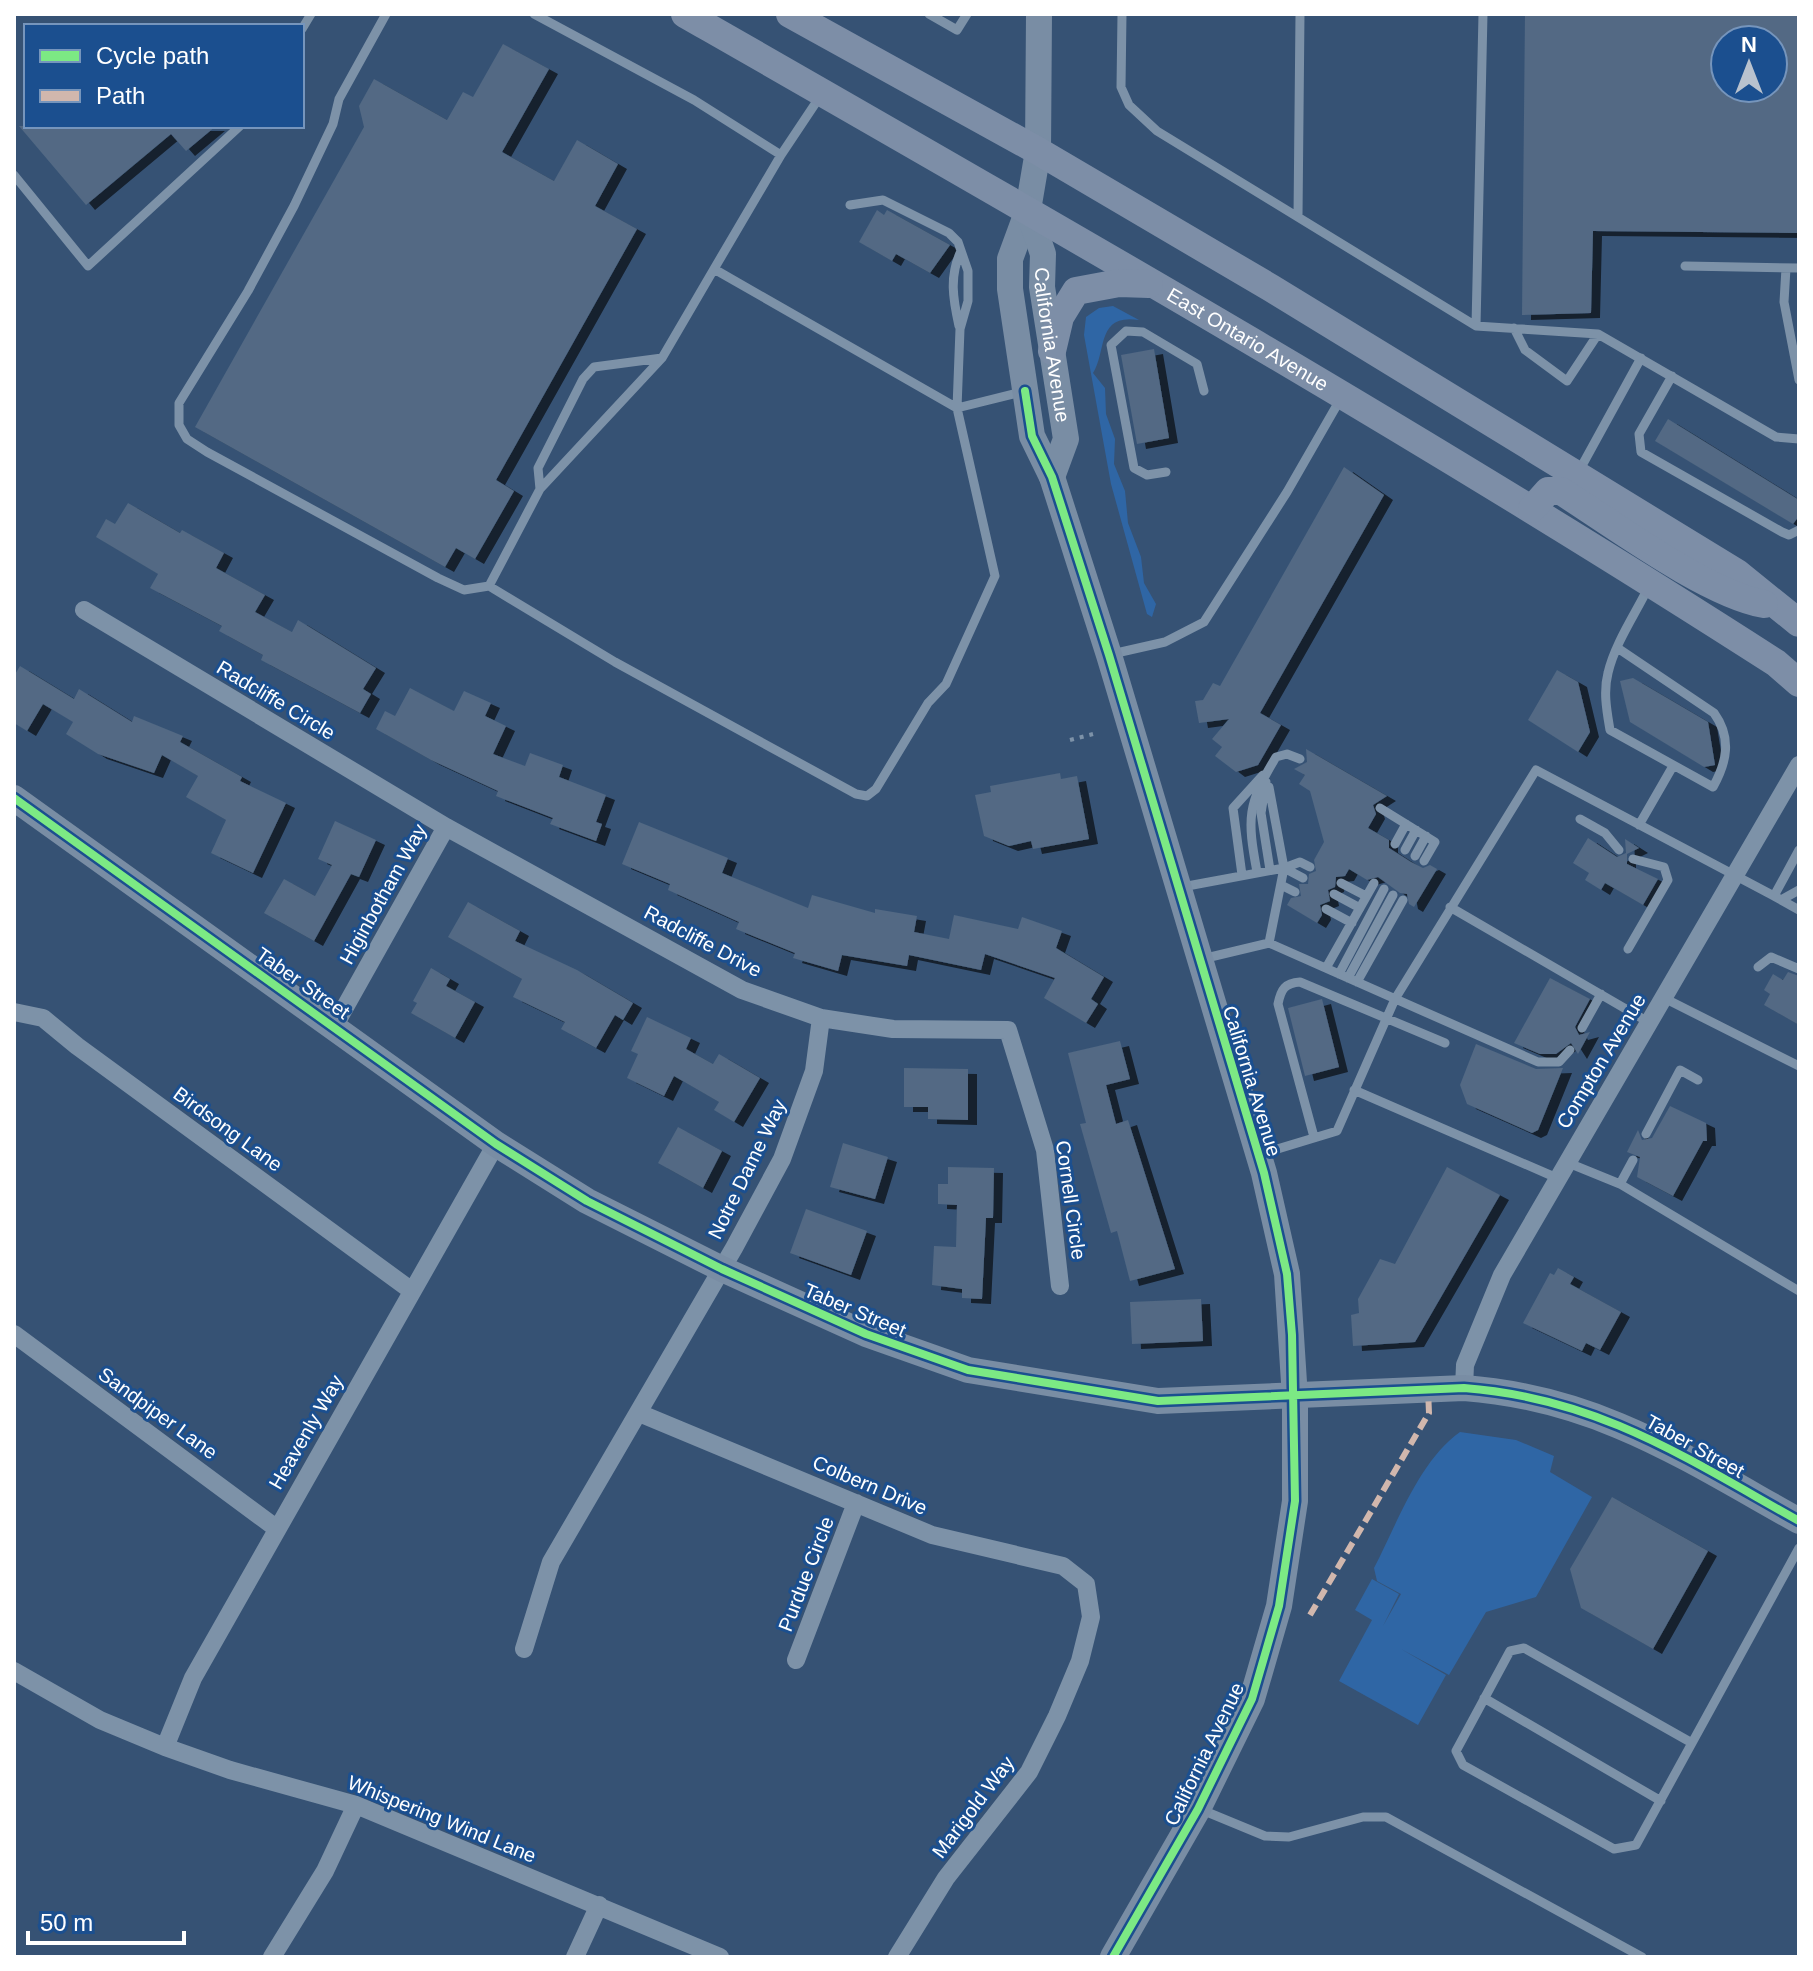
<svg xmlns="http://www.w3.org/2000/svg" width="1813" height="1971" viewBox="0 0 1813 1971" font-family="Arial,sans-serif">
<defs>
<filter id="shadow"><feDropShadow dx="9" dy="5" stdDeviation="0" flood-color="#0009"/></filter>
</defs>
<rect width="100%" height="100%" fill="#365274"/>
<path fill="#2f66a5" d="M 1113,306 L 1139,320 C 1096,313 1107,351 1093,373 L 1105,388 L 1106,414 L 1115,439 L 1114,464 L 1125,491 L 1128,523 L 1141,557 L 1144,583 L 1156,604 L 1152,617 L 1147,614 L 1111,484 L 1084,335 L 1086,317 L 1099,308 Z
M 1460,1432 L 1516,1440 L 1554,1456 L 1550,1472 L 1592,1497 L 1536,1597 L 1486,1612 L 1449,1675 L 1401,1649 L 1446,1675 L 1418,1725 L 1339,1681 L 1372,1620 L 1355,1610 L 1372,1579 L 1399,1594 L 1383,1626 L 1401,1594 L 1377,1581 L 1374,1568 C 1397,1524 1419,1461 1460,1432 Z"/>
<path fill="#526984" fill-rule="evenodd" filter="url(#shadow)" d="M 1525,14 L 1799,14 L 1799,233 L 1593,231 L 1591,313 L 1522,315 ZM 1725,40 L 1773,40 L 1773,88 L 1725,88 Z
M 503,44 L 549,69 L 502,152 L 554,181 L 577,140 L 618,164 L 595,206 L 637,229 L 496,480 L 514,491 L 475,559 L 456,548 L 445,567 L 195,427 L 364,127 L 359,106 L 374,79 L 447,120 L 463,92 L 473,97 Z
M 19,126 L 216,126 L 186,151 L 171,134 L 86,205 Z
M 877,210 L 884,215 L 887,210 L 950,245 L 930,273 L 896,254 L 892,261 L 859,242 Z
M 1154,349 L 1169,438 L 1137,444 L 1121,355 Z
M 1668,419 L 1799,500 L 1799,516 L 1793,524 L 1655,441 Z
M 1344,467 L 1384,495 L 1260,713 L 1281,725 L 1258,765 L 1236,772 L 1215,756 L 1222,747 L 1212,739 L 1229,719 L 1199,723 L 1195,701 L 1203,700 L 1213,683 L 1220,686 Z
M 128,503 L 180,533 L 182,530 L 224,553 L 216,568 L 265,595 L 255,612 L 292,632 L 298,620 L 376,668 L 363,689 L 371,694 L 360,713 L 261,660 L 263,655 L 219,631 L 222,626 L 150,588 L 158,574 L 96,537 L 106,519 L 115,524 Z
M 20,666 L 74,699 L 79,689 L 132,722 L 134,716 L 183,736 L 180,742 L 242,777 L 240,781 L 286,803 L 253,873 L 211,853 L 226,820 L 186,797 L 198,776 L 162,755 L 154,773 L 98,754 L 66,734 L 73,722 L 43,704 L 27,731 L 14,723 L 14,676 Z
M 1557,670 L 1578,682 L 1590,732 L 1578,752 L 1528,720 Z
M 1633,678 L 1708,722 L 1715,765 L 1704,767 L 1630,722 L 1620,681 Z
M 410,688 L 454,711 L 464,691 L 491,703 L 485,716 L 506,726 L 493,754 L 525,766 L 530,753 L 563,765 L 559,777 L 606,795 L 596,822 L 602,824 L 596,841 L 550,824 L 553,818 L 496,796 L 498,791 L 431,760 L 376,729 L 385,711 L 395,716 Z
M 1306,749 L 1387,796 L 1373,805 L 1376,814 L 1368,828 L 1389,840 L 1389,848 L 1411,862 L 1423,868 L 1430,865 L 1437,869 L 1414,907 L 1409,904 L 1407,894 L 1400,893 L 1378,877 L 1367,880 L 1349,869 L 1345,876 L 1336,877 L 1335,887 L 1328,890 L 1330,901 L 1320,905 L 1322,915 L 1317,923 L 1287,905 L 1291,898 L 1301,896 L 1299,884 L 1308,884 L 1309,874 L 1316,871 L 1314,860 L 1324,842 L 1310,791 L 1299,784 L 1305,775 L 1294,769 L 1307,762 Z
M 1060,773 L 1061,779 L 1077,776 L 1089,839 L 1033,849 L 1031,841 L 1009,846 L 984,836 L 975,795 L 991,792 L 990,786 Z
M 335,821 L 376,840 L 359,877 L 351,874 L 314,941 L 264,913 L 284,879 L 315,896 L 332,865 L 318,859 Z
M 639,822 L 728,858 L 722,873 L 808,908 L 812,895 L 875,913 L 875,909 L 917,916 L 914,932 L 949,939 L 954,915 L 1018,929 L 1022,917 L 1062,931 L 1056,948 L 1104,977 L 1091,999 L 1098,1004 L 1086,1023 L 1044,998 L 1055,978 L 985,954 L 981,970 L 909,955 L 907,966 L 842,955 L 838,971 L 793,958 L 795,953 L 736,929 L 739,922 L 668,890 L 670,884 L 622,864 Z
M 1588,838 L 1617,857 L 1626,853 L 1625,839 L 1639,848 L 1627,854 L 1627,864 L 1658,879 L 1643,905 L 1605,883 L 1601,890 L 1585,880 L 1589,873 L 1573,863 Z
M 468,902 L 520,931 L 515,941 L 577,970 L 633,1003 L 623,1020 L 615,1015 L 596,1048 L 561,1029 L 565,1022 L 513,997 L 522,979 L 448,937 Z
M 431,968 L 450,979 L 446,986 L 475,1002 L 455,1038 L 411,1013 L 417,1003 L 413,1001 Z
M 1788,972 L 1799,976 L 1799,1025 L 1764,1005 L 1770,994 L 1764,990 L 1773,974 L 1783,980 Z
M 1550,978 L 1590,999 L 1575,1027 L 1579,1035 L 1590,1032 L 1578,1054 L 1571,1043 L 1556,1054 L 1540,1054 L 1514,1043 Z
M 1322,999 L 1339,1067 L 1305,1076 L 1288,1008 Z
M 647,1017 L 691,1038 L 686,1049 L 713,1064 L 719,1054 L 760,1078 L 734,1122 L 714,1110 L 719,1102 L 674,1076 L 664,1096 L 627,1078 L 638,1054 L 631,1051 Z
M 1120,1041 L 1130,1079 L 1106,1085 L 1116,1124 L 1128,1120 L 1175,1269 L 1130,1281 L 1117,1231 L 1111,1233 L 1080,1124 L 1086,1123 L 1068,1053 Z
M 1476,1044 L 1536,1069 L 1563,1068 L 1538,1130 L 1532,1133 L 1467,1104 L 1460,1085 Z
M 904,1068 L 968,1069 L 968,1120 L 928,1119 L 928,1107 L 904,1107 Z
M 1670,1106 L 1706,1123 L 1707,1141 L 1703,1141 L 1673,1196 L 1637,1177 L 1640,1157 L 1627,1152 L 1638,1130 L 1642,1140 L 1652,1138 Z
M 678,1127 L 722,1151 L 703,1188 L 658,1163 Z
M 843,1143 L 888,1157 L 875,1199 L 830,1187 Z
M 948,1167 L 994,1168 L 993,1218 L 986,1218 L 982,1299 L 962,1298 L 962,1289 L 932,1285 L 934,1246 L 956,1247 L 957,1205 L 938,1204 L 938,1184 L 948,1184 Z
M 1447,1167 L 1500,1195 L 1415,1342 L 1353,1346 L 1351,1315 L 1359,1313 L 1358,1299 L 1380,1259 L 1395,1264 Z
M 806,1209 L 867,1231 L 851,1275 L 790,1253 Z
M 1558,1268 L 1574,1277 L 1570,1284 L 1621,1312 L 1600,1350 L 1586,1343 L 1582,1351 L 1523,1323 L 1550,1273 L 1554,1275 Z
M 1201,1299 L 1203,1341 L 1132,1344 L 1130,1302 Z
M 1612,1497 L 1708,1551 L 1653,1649 L 1581,1608 L 1570,1569 Z"/>
<g fill="none" stroke-linecap="round" stroke-linejoin="round">
<path stroke="#7d92a8" stroke-width="4" stroke-dasharray="4 6" stroke-linecap="butt" d="M 1070,740 L 1093,734"/>
<path stroke="#7d92a8" stroke-width="9" d="M 386,14 L 339,99 L 333,124 L 294,206 L 248,291 L 179,403 L 179,425 L 187,439 L 207,452 L 438,578 L 464,590 L 489,586 L 615,662 L 856,794 L 867,796 L 876,789 L 928,703 L 946,684 L 995,576 L 957,408 L 1022,392
M 534,14 L 694,100 L 781,155 L 714,269 L 957,408 L 960,329 L 968,301 L 968,271 L 958,242 L 949,233 L 883,200 L 850,205
M 929,14 L 957,30 L 967,14
M 1122,14 L 1121,87 L 1129,105 L 1157,131 L 1476,326 L 1598,334 L 1776,437 L 1799,439
M 302,29 L 311,14
M 781,155 L 821,95
M 14,175 L 88,266 L 240,126
M 1298,216 L 1300,14
M 1685,266 L 1799,268
M 1786,268 L 1784,302 L 1799,380
M 959,326 C 953,299 949,276 961,251
M 1476,326 L 1483,14
M 1514,328 L 1525,350 L 1567,381 L 1598,334
M 1672,376 L 1639,434 L 1641,452 L 1782,532 L 1789,535 L 1799,530
M 1579,471 L 1641,358
M 1166,472 L 1147,475 L 1134,468 L 1111,345 L 1126,331 L 1143,332 L 1197,364 L 1204,391
M 540,489 L 538,468 L 583,379 L 594,367 L 662,358
M 489,586 L 540,489 L 662,358 L 714,269
M 1619,649 L 1714,713 C 1732,738 1727,762 1713,787 L 1610,730 C 1607,712 1603,692 1608,673 C 1615,643 1636,613 1649,586
M 1112,654 L 1165,642 L 1204,622 L 1287,492 L 1341,398
M 1266,782 L 1261,813 L 1270,870
M 1269,787 L 1284,868
M 1380,808 L 1435,842 L 1424,861
M 1580,819 L 1605,833 L 1619,850
M 1639,825 L 1673,766
M 1395,844 L 1406,824
M 1405,850 L 1416,830
M 1799,850 L 1774,896 L 1799,910
M 1415,856 L 1426,836
M 1284,868 L 1300,862 L 1310,867
M 1284,868 L 1303,878
M 1257,872 C 1247,818 1247,805 1276,757 L 1287,754 L 1300,759
M 1242,875 L 1233,808 L 1263,775
M 1341,883 L 1366,896
M 1281,885 L 1295,892
M 1182,887 L 1284,868 L 1269,943
M 1334,894 L 1360,908
M 1781,900 L 1799,890
M 1450,907 L 1650,1023
M 1326,909 L 1352,923
M 1628,949 L 1668,880 L 1664,867 L 1633,859
M 1202,959 L 1269,943 L 1538,1062 L 1559,1062 L 1570,1050
M 1758,967 L 1771,957 L 1799,969
M 1326,968 L 1374,883
M 1339,974 L 1384,889
M 1348,978 L 1393,895
M 1357,982 L 1403,900
M 1664,998 L 1799,1066
M 1582,1028 L 1601,994
M 1354,1090 L 1557,1178
M 1646,1134 L 1680,1070 L 1698,1080
M 1314,1137 L 1278,1004 C 1281,989 1285,983 1300,982 L 1445,1043
M 1261,1154 L 1337,1131 L 1395,999 L 1536,770 L 1774,896
M 1566,1162 L 1620,1184 L 1799,1291
M 1620,1184 L 1633,1160
M 1484,1698 L 1661,1801
M 1692,1743 L 1524,1648 L 1510,1651 L 1456,1751 L 1463,1765 L 1614,1849 L 1636,1845 L 1799,1548
M 1202,1810 L 1265,1836 L 1289,1837 L 1363,1817 L 1386,1817 L 1642,1957"/>
<path stroke="#7d92a8" stroke-width="18" d="M 84,610 L 446,827 L 742,990 L 821,1018 L 893,1029 L 1008,1030 L 1045,1150 L 1060,1286
M 14,1012 L 43,1018 L 77,1046 L 412,1291
M 335,1025 L 446,827
M 14,1334 L 276,1528
M 1464,1388 L 1465,1365 L 1502,1275 L 1799,765
M 639,1413 L 932,1535 L 1063,1566 L 1086,1584 L 1091,1617 L 1080,1661 L 1057,1716 L 1029,1772 L 946,1878 L 897,1957
M 524,1649 L 551,1562 L 734,1248 L 782,1159 L 814,1071 L 821,1018
M 796,1660 L 856,1503
M 14,1671 L 100,1720 L 165,1747 L 230,1770 L 356,1805 L 720,1957
M 165,1747 L 193,1678 L 496,1144
M 272,1957 L 325,1871 L 356,1805
M 575,1957 L 599,1905"/>
<g stroke="#798da4" stroke-width="26">
<path d="M 1039,14 L 1038,151 L 1028,210 L 1010,259 L 1010,289 L 1032,436 L 1052,477 L 1109,655 L 1264,1173 L 1287,1274 L 1295,1398 L 1295,1501 L 1279,1606 L 1252,1699 L 1198,1809 L 1113,1957"/>
<path id="s1" d="M 1028,210 L 1043,254 L 1042,287 L 1066,439 L 1052,477"/>
<path d="M 14,798 L 496,1144 L 587,1201 L 722,1269 L 866,1334 L 968,1370 L 1158,1401 L 1464,1388 C 1598,1398 1686,1458 1799,1521"/>
</g>
<g stroke="#7d8ea7" stroke-width="28">
<path id="s2" d="M 685,14 C 1052,224 1420,434 1776,663 L 1799,683"/>
<path d="M 790,14 L 1038,151 L 1271,288 L 1737,573 L 1799,623"/>
<path d="M 1052,351 L 1060,317 L 1076,291 L 1119,283 L 1149,284"/>
<path d="M 1532,509 L 1548,491 L 1561,491 C 1613,524 1707,594 1764,604"/>
</g>
<path stroke="#d1b7ad" stroke-width="6" stroke-dasharray="12 6" stroke-linecap="butt" d="M 1310,1615 L 1429,1413 L 1428,1390"/>
<defs>
<path id="cycleway" d="M 1025,391 L 1032,436 L 1052,477 L 1109,655 L 1264,1173 L 1287,1274 L 1292,1335 L 1295,1501 L 1279,1606 L 1252,1699 L 1198,1809 L 1113,1957
M 14,798 L 496,1144 L 587,1201 L 722,1269 L 866,1334 L 968,1370 L 1158,1401 L 1464,1388 C 1598,1398 1686,1458 1799,1521"/>
</defs>
<use href="#cycleway" stroke="#1b4f8f" stroke-width="13"/>
<use href="#cycleway" stroke="#7ce984" stroke-width="8"/>
</g>
<g text-anchor="middle" dominant-baseline="central" stroke-width="6" stroke-linejoin="round" paint-order="stroke">
<g font-size="20" fill="#fff" stroke="#1b4f8f">
<text stroke="none"><textPath href="#s2" startOffset="650">East Ontario Avenue</textPath></text>
<text stroke="none"><textPath href="#s1" startOffset="138">California Avenue</textPath></text>
<text transform="translate(276 700) rotate(31)">Radcliffe Circle</text>
<text transform="translate(383 894) rotate(-61)">Higinbotham Way</text>
<text transform="translate(703 941) rotate(28)">Radcliffe Drive</text>
<text transform="translate(303 983) rotate(35)">Taber Street</text>
<text transform="translate(1601 1061) rotate(-59)">Compton Avenue</text>
<text transform="translate(1252 1081) rotate(73)">California Avenue</text>
<text transform="translate(228 1129) rotate(36)">Birdsong Lane</text>
<text transform="translate(747 1169) rotate(-64)">Notre Dame Way</text>
<text transform="translate(1071 1200) rotate(82)">Cornell Circle</text>
<text transform="translate(855 1310) rotate(23)">Taber Street</text>
<text transform="translate(158 1413) rotate(36)">Sandpiper Lane</text>
<text transform="translate(306 1432) rotate(-60)">Heavenly Way</text>
<text transform="translate(1695 1446) rotate(29)">Taber Street</text>
<text transform="translate(870 1485) rotate(23)">Colbern Drive</text>
<text transform="translate(806 1574) rotate(-69)">Purdue Circle</text>
<text transform="translate(1204 1754) rotate(-64)">California Avenue</text>
<text transform="translate(973 1807) rotate(-53)">Marigold Way</text>
<text transform="translate(442 1819) rotate(22)">Whispering Wind Lane</text>
</g>
</g>
<rect width="1813" height="1971" fill="none" stroke="#ffffff" stroke-width="32"/>
<rect x="24" y="24" width="280" height="104" fill="#1b4f8f" stroke="#7695bc" stroke-width="2"/>
<rect x="40" y="50" width="40" height="12" fill="#7ce984" stroke="#7695bc" stroke-width="2"/>
<text x="96" y="64" font-size="24" fill="#ffffff">Cycle path</text>
<rect x="40" y="90" width="40" height="12" fill="#d1b7ad" stroke="#7695bc" stroke-width="2"/>
<text x="96" y="104" font-size="24" fill="#ffffff">Path</text>
<g transform="translate(1749 64)"><circle r="38" fill="#1b4f8f" stroke="#7695bc" stroke-width="2"/>
<path d="M0-6L14 30L0 20L-14 30Z" fill="#b9c2ce"/>
<text y="-12" font-size="22" font-weight="bold" text-anchor="middle" fill="#ffffff">N</text>
</g>
<path d="M28 1931v12h156v-12" fill="none" stroke="#ffffff" stroke-width="4"/>
<text x="40" y="1931" font-size="24" fill="#ffffff" stroke="#1b4f8f" stroke-width="6" paint-order="stroke">50 m</text>
</svg>
